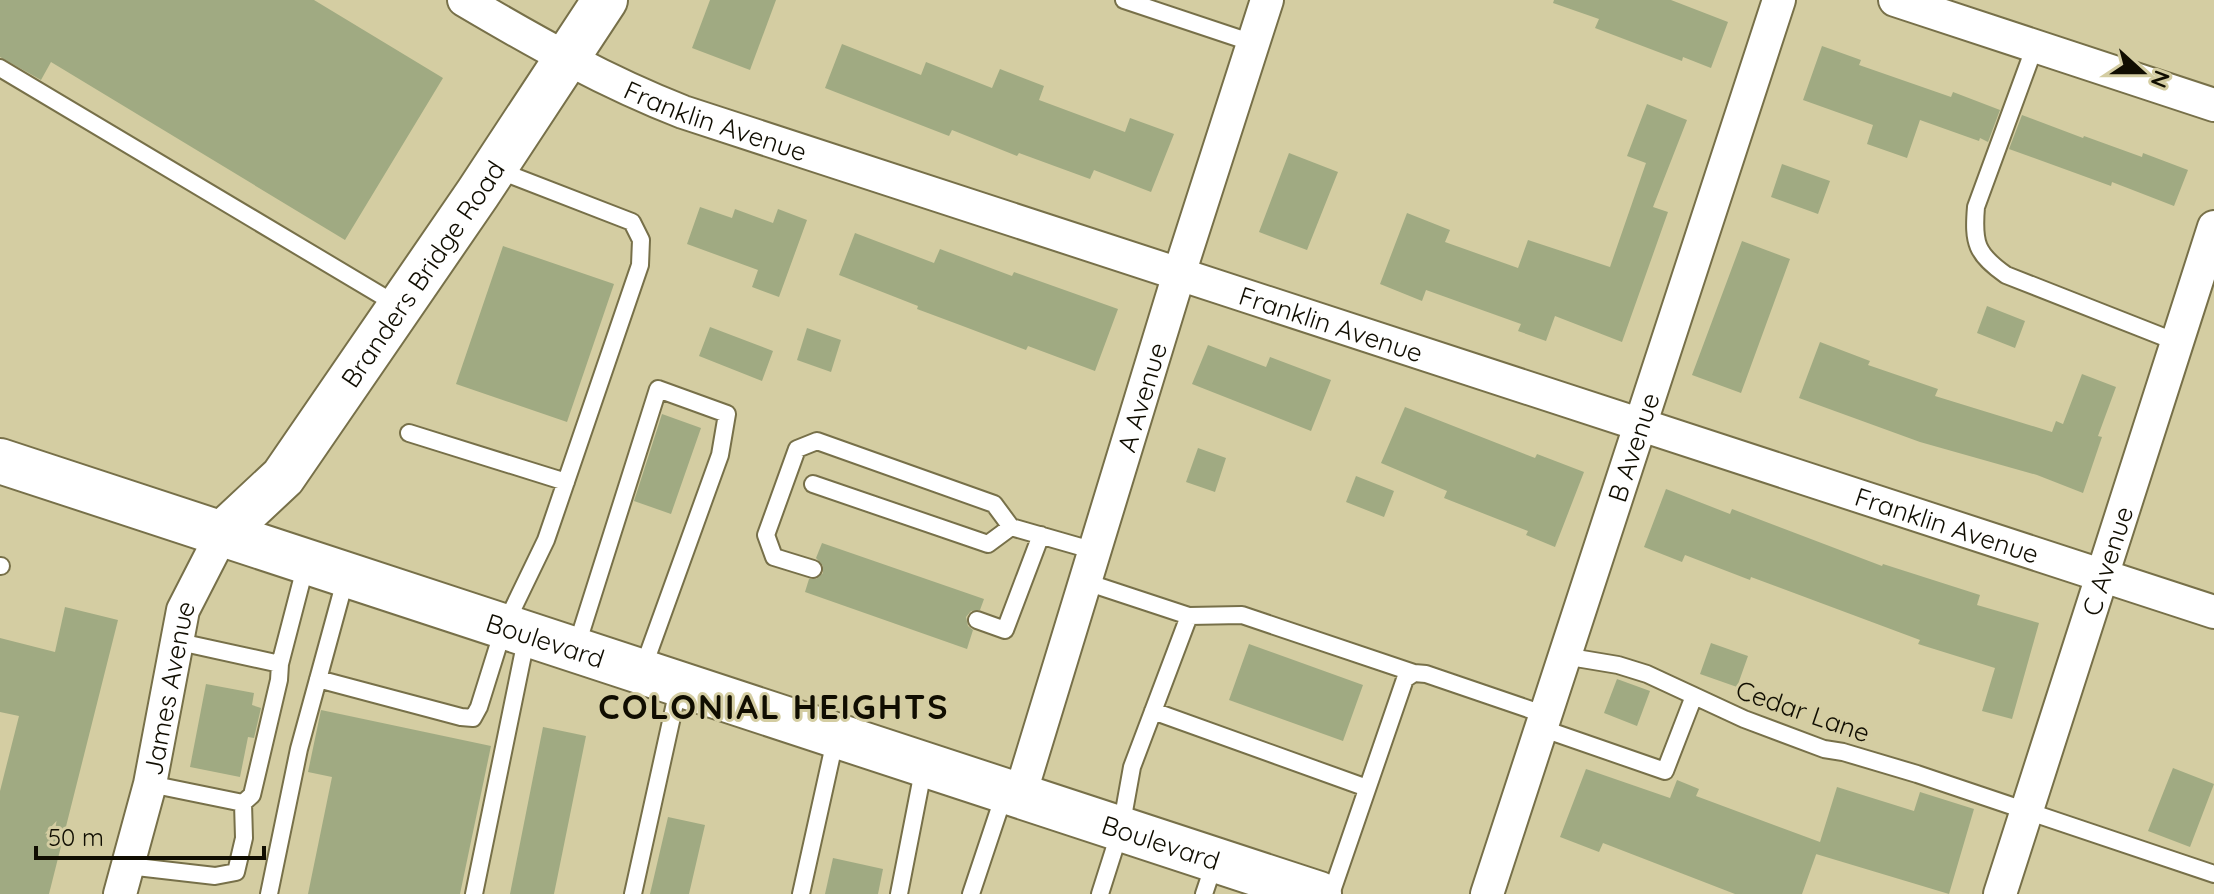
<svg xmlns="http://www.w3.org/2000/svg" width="2214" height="894" viewBox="0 0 2214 894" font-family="Quicksand,sans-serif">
<rect width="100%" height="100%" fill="#d4cda2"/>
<path fill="#a0aa82" d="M 0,0 L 314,0 L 443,78 L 345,240 L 51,62 L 41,80 L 0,57 Z
M 710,0 L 776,0 L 750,70 L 692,48 Z
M 1554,0 L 1671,0 L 1728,22 L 1711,68 L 1683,57 L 1682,61 L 1595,28 L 1599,19 L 1553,3 Z
M 842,44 L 921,75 L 926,62 L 992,88 L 1000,69 L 1044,86 L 1039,100 L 1125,132 L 1130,118 L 1174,134 L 1151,192 L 1094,170 L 1090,179 L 1019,153 L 1017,156 L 952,130 L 949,136 L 825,88 Z
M 1822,46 L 1861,60 L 1859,65 L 1951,97 L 1953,92 L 2000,110 L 1988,142 L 1980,138 L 1979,141 L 1920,120 L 1907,158 L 1867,144 L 1873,125 L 1803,100 Z
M 1647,104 L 1687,120 L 1653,207 L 1668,212 L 1622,342 L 1555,316 L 1546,341 L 1518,331 L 1521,324 L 1426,290 L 1422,301 L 1380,284 L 1407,213 L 1450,230 L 1445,242 L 1518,268 L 1528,240 L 1610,267 L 1646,163 L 1627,156 Z
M 2022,115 L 2083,138 L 2084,136 L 2142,157 L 2143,153 L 2188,170 L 2174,206 L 2112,182 L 2111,186 L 2009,149 Z
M 1289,153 L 1338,172 L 1307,250 L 1259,232 Z
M 1782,164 L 1830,181 L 1818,214 L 1771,197 Z
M 700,207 L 732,218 L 735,209 L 773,223 L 778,209 L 807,220 L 779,297 L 752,287 L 758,270 L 687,244 Z
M 855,233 L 934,263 L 940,249 L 1012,276 L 1014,272 L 1118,309 L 1095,371 L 1028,346 L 1026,350 L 960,325 L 917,309 L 918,306 L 839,275 Z
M 1742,241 L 1790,259 L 1741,393 L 1692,375 Z
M 503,246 L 614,284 L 567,422 L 456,384 Z
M 1987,306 L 2025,321 L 2015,348 L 1977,333 Z
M 710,327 L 773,351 L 762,381 L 699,356 Z
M 807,328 L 841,340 L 831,372 L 797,360 Z
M 1820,342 L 1870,361 L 1868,365 L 1938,389 L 1935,396 L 2052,432 L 2056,421 L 2063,424 L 2082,374 L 2116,387 L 2098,436 L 2102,437 L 2083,493 L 2037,475 L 1920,442 L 1799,398 Z
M 1208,345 L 1266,367 L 1270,357 L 1331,380 L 1311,431 L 1192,384 Z
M 1405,407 L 1535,458 L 1537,454 L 1584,472 L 1555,547 L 1526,535 L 1528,531 L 1444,498 L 1447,491 L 1381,463 Z
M 662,414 L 701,428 L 671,514 L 634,501 Z
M 1198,448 L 1226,458 L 1215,492 L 1186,482 Z
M 1356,476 L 1394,491 L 1384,517 L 1346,502 Z
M 1666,489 L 1730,514 L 1732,509 L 1882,566 L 1883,564 L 1980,595 L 1977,605 L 2039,623 L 2012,719 L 1982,711 L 1995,668 L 1918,644 L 1920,640 L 1751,577 L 1750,580 L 1685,555 L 1682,562 L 1644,547 Z
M 822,543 L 984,599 L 980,610 L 971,611 L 966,617 L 968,626 L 973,630 L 967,649 L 805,592 L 809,579 L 816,579 L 823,573 L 823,566 L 816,558 Z
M 65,607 L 118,620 L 49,894 L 0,894 L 0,791 L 19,716 L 0,712 L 0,638 L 55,652 Z
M 1711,643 L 1748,656 L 1737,687 L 1700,674 Z
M 1249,644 L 1363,685 L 1343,741 L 1229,700 Z
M 1617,679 L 1650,691 L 1637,726 L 1604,713 Z
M 206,684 L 254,693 L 252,705 L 261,708 L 254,738 L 248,737 L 240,777 L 190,767 Z
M 321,710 L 491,746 L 460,894 L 308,894 L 332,777 L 308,772 Z
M 543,727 L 586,736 L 554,894 L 510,894 Z
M 2173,768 L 2214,784 L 2190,847 L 2148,831 Z
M 1586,769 L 1670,798 L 1677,780 L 1699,789 L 1696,796 L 1820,842 L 1837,787 L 1914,811 L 1920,792 L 1974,809 L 1949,894 L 1816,854 L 1818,849 L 1802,894 L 1735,894 L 1603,843 L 1599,852 L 1560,837 Z
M 668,817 L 705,825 L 689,894 L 650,894 Z
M 833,858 L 883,869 L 878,894 L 825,894 Z"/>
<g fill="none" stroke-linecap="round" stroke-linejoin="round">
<defs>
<path id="lane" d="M 1124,0 L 1253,43
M 2035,46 L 1976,207 C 1973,243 1976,254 2006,275 L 2179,343
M 0,68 L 399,306
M 409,433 L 566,482
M 813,484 L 988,544 L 1011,527
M 0,566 L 1,566
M 813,569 L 774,557 L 766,535 L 797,449 L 817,441 L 994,504 L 1011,527 L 1095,551
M 1086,582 L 1189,616 L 1242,615 L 1414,673
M 977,620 L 1005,630 L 1041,535
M 175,641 L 280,664
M 576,648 L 658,389 L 727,414 L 720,455 L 642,671
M 1564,656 L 1618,665 L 1647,674 L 1744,719 L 1824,749 L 1843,752 L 1917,774 L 2214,874
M 318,679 L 461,717 L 473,718 L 479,707 L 504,627 L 546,540 L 640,265 L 641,240 L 632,222 L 495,169
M 1153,711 L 1367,788
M 1541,728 L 1665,771 L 1694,696
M 150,784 L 243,803
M 243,803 L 252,795 L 279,680 L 280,664 L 306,564
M 128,866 L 215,876 L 236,872 L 244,838 L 243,803
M 269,894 L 299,749 L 346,577
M 474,894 L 527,635
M 633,894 L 679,685
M 801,894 L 836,736
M 899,894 L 924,766
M 971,894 L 1005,792
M 1100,894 L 1121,828 L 1132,767 L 1189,616
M 1204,894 L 1215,861
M 1331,894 L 1405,679 L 1414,673 L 1426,674 L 1546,715"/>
<g id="street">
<path id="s1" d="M 464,0 C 535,42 606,82 683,112 L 2214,612"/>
<path d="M 1895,0 L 2214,105"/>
<path id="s2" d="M 1020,795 L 1179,274 L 1267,0"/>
<path id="s3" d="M 120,894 L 150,784 L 183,610 L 222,534"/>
<path id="s4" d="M 1487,894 L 1779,0"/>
<path id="s5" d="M 2000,894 L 2214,227"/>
</g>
<g id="secondary">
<path id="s6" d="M 222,534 L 283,477 L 478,193 L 605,0"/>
</g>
<g id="primary">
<path id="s7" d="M 0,461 L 1319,894"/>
</g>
</defs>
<use href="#lane" stroke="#777049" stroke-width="20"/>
<use href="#street" stroke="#777049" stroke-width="36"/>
<use href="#secondary" stroke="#777049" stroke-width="48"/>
<use href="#primary" stroke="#777049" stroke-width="48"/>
<use href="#lane" stroke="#fff" stroke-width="16"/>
<use href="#street" stroke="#fff" stroke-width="32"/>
<use href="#secondary" stroke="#fff" stroke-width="44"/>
<use href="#primary" stroke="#fff" stroke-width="44"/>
</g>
<g text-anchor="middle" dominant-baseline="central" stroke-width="6" stroke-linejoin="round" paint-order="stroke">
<g font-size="26" fill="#100d01" stroke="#d4cda2">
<text stroke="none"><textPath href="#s1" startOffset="280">Franklin Avenue</textPath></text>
<text stroke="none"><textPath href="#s6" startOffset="330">Branders Bridge Road</textPath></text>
<text stroke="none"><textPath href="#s1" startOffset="928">Franklin Avenue</textPath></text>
<text stroke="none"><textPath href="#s2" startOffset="416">A Avenue</textPath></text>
<text stroke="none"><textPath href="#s4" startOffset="470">B Avenue</textPath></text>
<text stroke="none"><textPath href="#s1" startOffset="1576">Franklin Avenue</textPath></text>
<text stroke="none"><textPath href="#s5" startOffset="350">C Avenue</textPath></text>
<text stroke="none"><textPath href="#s7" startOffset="574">Boulevard</textPath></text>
<text stroke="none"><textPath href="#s3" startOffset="212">James Avenue</textPath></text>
<text transform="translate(1803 711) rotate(19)">Cedar Lane</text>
<text stroke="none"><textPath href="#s7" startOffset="1222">Boulevard</textPath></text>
</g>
<g font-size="34" font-weight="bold" letter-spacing="2" fill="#100d01" stroke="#d4cda2">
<text x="774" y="706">COLONIAL HEIGHTS</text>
</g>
</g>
<g transform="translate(2142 72) rotate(111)" stroke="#d4cda2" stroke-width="6" paint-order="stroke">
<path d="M0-6L14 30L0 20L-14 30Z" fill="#100d01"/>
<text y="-12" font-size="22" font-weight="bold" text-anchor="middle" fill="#100d01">N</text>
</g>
<path d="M36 846v12h228v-12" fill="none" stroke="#100d01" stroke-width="4"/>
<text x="48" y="846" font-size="24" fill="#100d01" stroke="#d4cda2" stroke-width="6" paint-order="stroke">50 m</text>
</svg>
